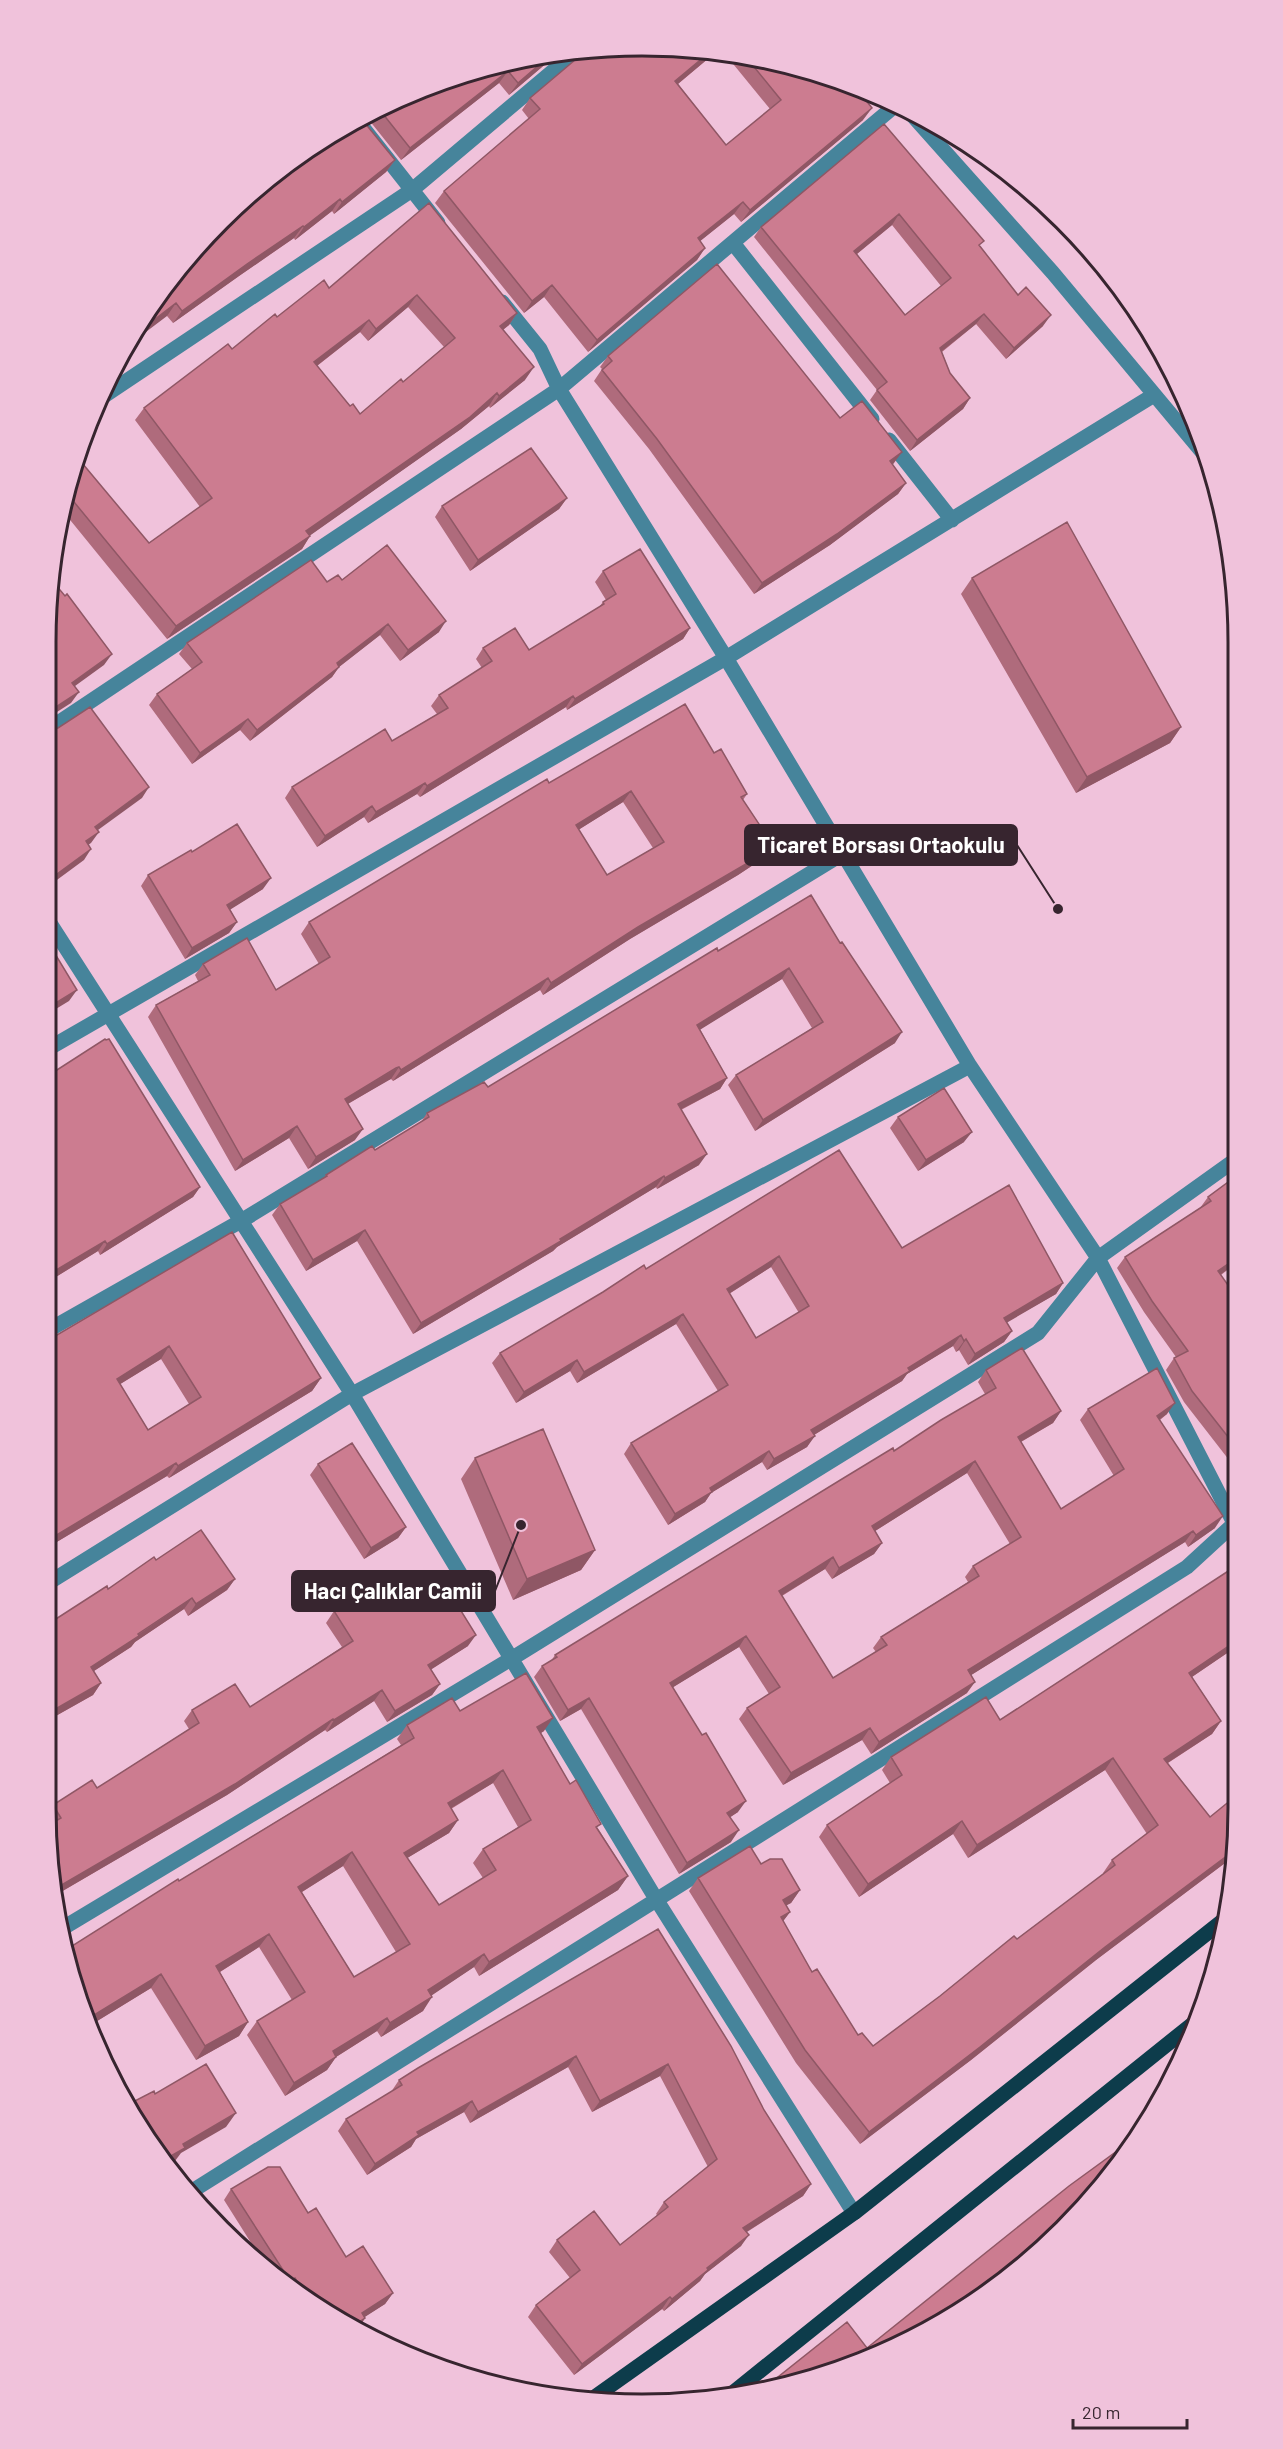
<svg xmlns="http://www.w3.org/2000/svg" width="1283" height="2449" viewBox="0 0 1283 2449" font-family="Barlow,sans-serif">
<rect width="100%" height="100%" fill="#f0c2db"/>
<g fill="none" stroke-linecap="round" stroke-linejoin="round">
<path stroke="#46849b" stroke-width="15" d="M 905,107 L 1053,273 L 1203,453
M 356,119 L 438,223
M 733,243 L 872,419
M 502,302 L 540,349 L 559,389 L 726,658 L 970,1066 L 1098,1258 L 1236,1527
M 98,400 L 412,190 L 578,50
M 889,440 L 952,520
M 46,731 L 559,389 L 897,104
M 46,917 L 352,1394 L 656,1899 L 854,2213
M 46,1050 L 726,658 L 1154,395
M 45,1332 L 241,1221 L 842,854
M 45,1585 L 352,1394 L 970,1066
M 58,1931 L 511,1659 L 1038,1333 L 1098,1258 L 1235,1160
M 189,2193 L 1187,1567 L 1236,1522"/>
<path stroke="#0d3c4b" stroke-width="15" d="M 730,2395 L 1195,2022
M 589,2401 L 854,2213 L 1225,1919"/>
</g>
<path fill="#af6b7c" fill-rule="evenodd" d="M 562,50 L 509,95 L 499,83 L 401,160 L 365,115 L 450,77 Z
M 716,52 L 678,84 L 726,145 L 770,109 L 725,54 L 796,65 L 863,120 L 741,222 L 734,214 L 700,241 L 705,248 L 697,260 L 588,352 L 544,297 L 524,313 L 435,203 L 444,191 L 529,119 L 522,110 L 530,98 Z
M 884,124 L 980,247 L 1043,326 L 1006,359 L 976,324 L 942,352 L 950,373 L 970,398 L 963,409 L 910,451 L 870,400 L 877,390 L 754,237 L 761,227 ZM 892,225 L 941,286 L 905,315 L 857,254 Z
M 395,160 L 386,172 L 334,214 L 332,211 L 295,240 L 294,238 L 239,276 L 173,323 L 167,316 L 168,278 Z
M 429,203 L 517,313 L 509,325 L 503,330 L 525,380 L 490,408 L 489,406 L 461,429 L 310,535 L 310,536 L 302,549 L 167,639 L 62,510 L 65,487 L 149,543 L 200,507 L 135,420 L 144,408 L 232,349 L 277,317 L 329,288 ZM 408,307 L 444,347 L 403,382 L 360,414 L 350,406 L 317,366 L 360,332 L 368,341 Z
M 608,356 L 840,418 L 894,463 L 892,465 L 906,483 L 898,494 L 830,545 L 754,594 L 649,449 L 594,381 L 602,369 L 600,367 Z
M 567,498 L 559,509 L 470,571 L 435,517 L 442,506 Z
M 603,571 L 690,628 L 683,639 L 567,710 L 566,707 L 420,797 L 417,794 L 368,823 L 364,817 L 317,847 L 285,798 L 292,787 L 392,741 L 437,714 L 431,706 L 439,695 L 482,668 L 476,659 L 483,648 L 529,650 L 599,607 L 603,602 L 606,600 L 595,582 Z
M 972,578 L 1181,727 L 1170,743 L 1076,793 L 961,594 Z
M 342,580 L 439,632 L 400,661 L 380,635 L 339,667 L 332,677 L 250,741 L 240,730 L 192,764 L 149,705 L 157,694 L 192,669 L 179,654 L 187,643 L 327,582 Z
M 714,753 L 747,794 L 743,800 L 773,845 L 765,857 L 738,875 L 630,939 L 543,995 L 540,990 L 393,1081 L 391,1079 L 388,1080 L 348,1104 L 355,1140 L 308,1169 L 289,1138 L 235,1171 L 148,1017 L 156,1005 L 198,981 L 195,975 L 203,964 L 276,990 L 319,964 L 301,934 L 309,922 L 549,783 ZM 623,802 L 653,848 L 607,875 L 578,830 Z
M 192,852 L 263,889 L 230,909 L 237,922 L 229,933 L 185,959 L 141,886 L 148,875 Z
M 811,895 L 895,1043 L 755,1131 L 728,1085 L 736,1075 L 812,1028 L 782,979 L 700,1029 L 727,1078 L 720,1089 L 681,1110 L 699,1165 L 657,1189 L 656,1187 L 557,1247 L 553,1251 L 413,1334 L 357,1241 L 306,1271 L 272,1215 L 280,1204 L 323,1179 L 326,1175 L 375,1150 L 421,1122 L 427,1113 L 488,1087 L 718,951 Z
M 46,1077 L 200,1187 L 193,1197 L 100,1255 L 98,1251 L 46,1283 Z
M 898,1117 L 964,1142 L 918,1171 L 890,1128 Z
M 839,1150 L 902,1248 L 1063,1283 L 1056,1294 L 1006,1322 L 1012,1331 L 1004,1342 L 968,1365 L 959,1350 L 956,1352 L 953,1346 L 907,1374 L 902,1381 L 814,1435 L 807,1447 L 767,1470 L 762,1462 L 711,1493 L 705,1502 L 668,1525 L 624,1454 L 631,1443 L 718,1391 L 676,1324 L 577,1383 L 570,1371 L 516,1403 L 492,1363 L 500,1353 L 646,1269 ZM 771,1267 L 799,1313 L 756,1338 L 729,1294 Z
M 1235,1177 L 1235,1264 L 1221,1275 L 1235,1314 L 1236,1469 L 1184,1402 L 1166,1370 L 1174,1358 L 1176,1357 L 1144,1312 L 1117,1268 L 1125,1257 L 1200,1208 L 1208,1197 Z
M 232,1232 L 321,1378 L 312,1391 L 169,1478 L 167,1476 L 45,1549 L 45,1342 ZM 161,1359 L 189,1404 L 148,1430 L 120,1384 Z
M 986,1370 L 1061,1411 L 1053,1423 L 1021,1442 L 1061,1509 L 1114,1476 L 1080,1420 L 1088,1409 L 1167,1414 L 1160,1420 L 1215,1528 L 1188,1547 L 1185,1542 L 971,1675 L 967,1693 L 871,1754 L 862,1740 L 783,1785 L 739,1719 L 747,1708 L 769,1694 L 739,1647 L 673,1687 L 738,1812 L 730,1817 L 731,1842 L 679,1874 L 581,1709 L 560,1721 L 534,1677 L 542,1666 L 551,1661 L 555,1655 L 894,1451 L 985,1394 L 978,1382 ZM 967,1473 L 1010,1544 L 973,1566 L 965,1577 L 968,1582 L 881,1637 L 873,1648 L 876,1652 L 833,1678 L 782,1596 L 825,1569 L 832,1579 L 874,1554 L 882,1543 L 875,1531 Z
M 475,1458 L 595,1550 L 581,1570 L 513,1600 L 461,1479 Z
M 318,1464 L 406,1527 L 398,1538 L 364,1559 L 310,1475 Z
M 156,1560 L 235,1579 L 227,1590 L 188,1616 L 184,1609 L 135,1642 L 131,1647 L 94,1671 L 101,1683 L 93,1695 L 45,1722 L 108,1589 Z
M 391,1608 L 468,1646 L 431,1669 L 440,1684 L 432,1695 L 387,1722 L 374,1701 L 327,1732 L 325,1730 L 227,1795 L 54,1896 L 47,1826 L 50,1824 L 46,1818 L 46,1815 L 53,1805 L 97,1788 L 189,1729 L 184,1721 L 192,1710 L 250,1707 L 342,1647 L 326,1623 L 334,1611 Z
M 1236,1647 L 1192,1677 L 1221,1721 L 1212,1734 L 1168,1763 L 1210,1817 L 1237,1846 L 1235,1858 L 1233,1857 L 1096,1960 L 971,2060 L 860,2144 L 796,2063 L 689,1891 L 698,1878 L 761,1864 L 800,1890 L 791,1903 L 786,1905 L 790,1912 L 783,1921 L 812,1972 L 858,2035 L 873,2046 L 1104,1874 L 1103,1873 L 1112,1860 L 1147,1834 L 1105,1770 L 968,1858 L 953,1834 L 859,1897 L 819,1837 L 827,1825 L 890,1783 L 882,1770 L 891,1757 L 1000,1720 Z
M 460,1711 L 544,1731 L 541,1733 L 570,1784 L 628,1876 L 618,1890 L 479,1976 L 474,1967 L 431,1995 L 423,2011 L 381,2037 L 377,2031 L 336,2057 L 327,2070 L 285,2096 L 247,2035 L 257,2021 L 292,2000 L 259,1947 L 220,1972 L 248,2022 L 239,2036 L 196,2060 L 151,1988 L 89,2026 L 77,2000 L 179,1881 L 401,1745 L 397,1739 L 407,1725 ZM 493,1783 L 518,1827 L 483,1849 L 473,1863 L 483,1878 L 439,1905 L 407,1858 L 449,1833 L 458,1820 L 451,1809 ZM 343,1866 L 396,1952 L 354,1977 L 302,1892 Z
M 658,1929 L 764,2110 L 811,2184 L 803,2196 L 747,2232 L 741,2246 L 705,2274 L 700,2281 L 664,2311 L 662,2309 L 574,2375 L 528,2317 L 536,2305 L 570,2278 L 549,2252 L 557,2240 L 620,2245 L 657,2215 L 656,2214 L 664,2202 L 708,2167 L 660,2076 L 592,2112 L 568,2067 L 470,2123 L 464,2112 L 416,2139 L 411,2147 L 367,2175 L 338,2131 L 346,2119 L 391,2092 L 399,2080 Z
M 231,2189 L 308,2213 L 346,2257 L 393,2293 L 385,2304 L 364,2317 L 365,2318 L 358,2329 L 310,2304 L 270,2273 L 224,2200 Z"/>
<path fill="#8f5765" d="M 562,50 L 509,95 L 518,83 L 554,52 Z
M 711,51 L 716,52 L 667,93 L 675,81 Z
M 508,71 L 499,83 L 401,160 L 410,148 Z
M 872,108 L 863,120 L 741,222 L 750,210 Z
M 395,160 L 386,172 L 334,214 L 342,202 Z
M 340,199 L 332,211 L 295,240 L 304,227 Z
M 743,202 L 734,214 L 689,250 L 698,238 Z
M 899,214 L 892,225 L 847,262 L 854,251 Z
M 303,226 L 294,238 L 239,276 L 173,323 L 182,311 L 247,264 Z
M 705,248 L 697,260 L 588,352 L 597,340 Z
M 552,285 L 544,297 L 524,313 L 532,301 Z
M 417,295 L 408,307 L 368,341 L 376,329 Z
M 176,303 L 167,316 L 126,347 L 133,336 Z
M 517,313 L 509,325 L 491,339 L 500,326 Z
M 984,314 L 976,324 L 932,359 L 940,348 Z
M 1051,315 L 1043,326 L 1006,359 L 1014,348 Z
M 369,320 L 360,332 L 305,375 L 314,362 Z
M 534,367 L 525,380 L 490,408 L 499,396 Z
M 497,393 L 489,406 L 461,429 L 298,544 L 306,531 Z
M 970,398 L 963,409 L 910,451 L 917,440 Z
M 902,452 L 894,463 L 882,472 L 890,461 Z
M 906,483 L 898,494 L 830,545 L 754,594 L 762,583 Z
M 567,498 L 559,509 L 470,571 L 478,560 Z
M 310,536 L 302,549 L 167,639 L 176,626 Z
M 446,621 L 439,632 L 400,661 L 408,650 Z
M 388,624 L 380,635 L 339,667 L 332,677 L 250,741 L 257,730 L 337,663 Z
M 690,628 L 683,639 L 567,710 L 575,699 Z
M 112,654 L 104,665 L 64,694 L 72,683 Z
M 79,692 L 71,703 L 46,719 L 46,714 L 48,712 Z
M 573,696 L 566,707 L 420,797 L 427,786 Z
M 248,719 L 240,730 L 192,764 L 200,753 Z
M 1181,727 L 1170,743 L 1076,793 L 1087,777 Z
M 425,783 L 417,794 L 368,823 L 376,812 Z
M 149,787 L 142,798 L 87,838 L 95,827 Z
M 631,791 L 623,802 L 567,837 L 576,825 Z
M 372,806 L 364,817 L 317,847 L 325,836 Z
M 99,832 L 91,843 L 78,852 L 86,841 Z
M 773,845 L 765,857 L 738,875 L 630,939 L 543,995 L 551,983 L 638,927 Z
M 91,849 L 84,860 L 46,888 L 46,882 Z
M 271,878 L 263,889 L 220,916 L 227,905 Z
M 237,922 L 229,933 L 185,959 L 192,948 Z
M 789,968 L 782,979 L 690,1036 L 697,1025 Z
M 548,978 L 540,990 L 393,1081 L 401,1070 Z
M 77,990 L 69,1001 L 46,1015 L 46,1009 Z
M 902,1032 L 895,1043 L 755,1131 L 763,1120 Z
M 399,1067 L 391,1079 L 337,1110 L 345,1099 Z
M 727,1078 L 720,1089 L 670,1115 L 678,1104 Z
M 297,1126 L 289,1138 L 235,1171 L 243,1160 Z
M 363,1129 L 355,1140 L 308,1169 L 316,1157 Z
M 972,1132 L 964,1142 L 918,1171 L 926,1160 Z
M 707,1154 L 699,1165 L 657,1189 L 665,1178 Z
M 664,1176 L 656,1187 L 557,1247 L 553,1251 L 413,1334 L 421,1323 Z
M 200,1187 L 193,1197 L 100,1255 L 107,1244 Z
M 365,1230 L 357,1241 L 306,1271 L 313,1260 Z
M 105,1241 L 98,1251 L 46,1283 L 46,1276 Z
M 779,1256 L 771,1267 L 719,1300 L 727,1289 Z
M 1235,1259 L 1235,1264 L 1210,1282 L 1218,1271 Z
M 1063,1283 L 1056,1294 L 996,1329 L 1004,1318 Z
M 683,1314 L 676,1324 L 577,1383 L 584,1372 Z
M 1012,1331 L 1004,1342 L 968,1365 L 975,1354 Z
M 961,1335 L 953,1346 L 907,1374 L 902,1381 L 804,1441 L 811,1430 L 908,1368 Z
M 966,1339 L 959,1350 L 956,1352 L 964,1341 Z
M 169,1346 L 161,1359 L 109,1391 L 117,1379 Z
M 577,1360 L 570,1371 L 516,1403 L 524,1392 Z
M 321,1378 L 312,1391 L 169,1478 L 178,1466 Z
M 1175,1403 L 1167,1414 L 1149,1427 L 1157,1416 Z
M 1061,1411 L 1053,1423 L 1010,1448 L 1018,1437 Z
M 815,1436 L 807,1447 L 767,1470 L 774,1459 Z
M 769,1451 L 762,1462 L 711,1493 L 705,1502 L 668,1525 L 675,1514 L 710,1488 Z
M 975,1461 L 967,1473 L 864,1538 L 872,1526 Z
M 176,1463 L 167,1476 L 45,1549 L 45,1542 Z
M 1223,1516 L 1215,1528 L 1188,1547 L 1196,1535 Z
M 406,1527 L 398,1538 L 364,1559 L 371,1548 Z
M 1193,1531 L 1185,1542 L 960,1682 L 968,1670 Z
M 882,1543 L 874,1554 L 832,1579 L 839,1568 Z
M 595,1550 L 581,1570 L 513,1600 L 527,1579 Z
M 833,1557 L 825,1569 L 771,1602 L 779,1591 Z
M 235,1579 L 227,1590 L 188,1616 L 196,1604 Z
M 192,1598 L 184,1609 L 135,1642 L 131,1647 L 83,1678 L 91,1667 Z
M 476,1635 L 468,1646 L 421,1676 L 428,1665 Z
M 746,1636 L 739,1647 L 662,1694 L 670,1683 Z
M 1236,1641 L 1236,1647 L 1180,1685 L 1189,1673 Z
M 975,1682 L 967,1693 L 871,1754 L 879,1742 Z
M 101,1683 L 93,1695 L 45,1722 L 45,1715 Z
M 440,1684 L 432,1695 L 387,1722 L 395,1711 Z
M 382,1690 L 374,1701 L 327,1732 L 334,1720 Z
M 589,1698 L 581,1709 L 560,1721 L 568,1710 Z
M 553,1718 L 544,1731 L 528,1741 L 537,1727 Z
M 333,1719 L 325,1730 L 227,1795 L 54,1896 L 53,1890 Z
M 1221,1721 L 1212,1734 L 1155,1771 L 1164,1759 Z
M 870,1728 L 862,1740 L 783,1785 L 791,1773 Z
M 1113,1758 L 1105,1770 L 968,1858 L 977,1845 Z
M 503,1770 L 493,1783 L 438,1816 L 448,1803 Z
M 746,1801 L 738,1812 L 720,1824 L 727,1813 Z
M 458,1820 L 449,1833 L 394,1866 L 404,1853 Z
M 962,1821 L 953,1834 L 859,1897 L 868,1884 Z
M 739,1830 L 731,1842 L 679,1874 L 687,1863 Z
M 1236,1849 L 1235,1854 L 1233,1857 L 1096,1960 L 971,2060 L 860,2144 L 869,2132 L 1105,1947 Z
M 352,1852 L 343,1866 L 289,1900 L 298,1887 Z
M 628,1876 L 618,1890 L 479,1976 L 489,1962 Z
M 800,1890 L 791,1903 L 774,1912 L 783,1900 Z
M 790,1912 L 781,1924 L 781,1917 Z
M 269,1934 L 259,1947 L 207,1980 L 216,1966 Z
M 484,1954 L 474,1967 L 419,2004 L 428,1990 Z
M 161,1974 L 151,1988 L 89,2026 L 86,2020 Z
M 432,1997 L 423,2011 L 381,2037 L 390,2023 Z
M 387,2018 L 377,2031 L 336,2057 L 327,2070 L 285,2096 L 294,2083 L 333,2051 Z
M 248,2022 L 239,2036 L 196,2060 L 205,2046 Z
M 576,2056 L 568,2067 L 470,2123 L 478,2112 Z
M 668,2064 L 660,2076 L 592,2112 L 600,2101 Z
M 472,2101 L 464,2112 L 416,2139 L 411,2147 L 367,2175 L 375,2164 L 417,2132 Z
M 236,2113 L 226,2127 L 181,2153 L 175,2161 L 166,2167 L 162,2161 L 183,2144 Z
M 811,2184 L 803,2196 L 735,2239 L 743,2228 Z
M 749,2235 L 741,2246 L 705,2274 L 700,2281 L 664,2311 L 672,2299 L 707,2268 Z
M 295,2278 L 289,2287 L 287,2286 L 290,2281 Z
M 393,2293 L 385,2304 L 354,2324 L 362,2313 Z
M 670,2297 L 662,2309 L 574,2375 L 582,2364 Z
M 365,2318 L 358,2329 L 353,2326 Z"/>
<path fill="#cc7c90" stroke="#8f5765" stroke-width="1.5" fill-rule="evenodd" d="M 681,46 L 711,51 L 675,81 L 726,145 L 781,100 L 746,57 L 796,65 L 856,88 L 872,108 L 750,210 L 743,202 L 698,238 L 705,248 L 597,340 L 552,285 L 532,301 L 444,191 L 540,109 L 530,98 L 588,49 Z
M 554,52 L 518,83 L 508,71 L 410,148 L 379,109 L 450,77 Z
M 360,117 L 395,160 L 342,202 L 340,199 L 304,227 L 303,226 L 247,264 L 182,311 L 176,303 L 133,336 L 168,278 L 248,193 L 344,125 Z
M 884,124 L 984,241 L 979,245 L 1018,295 L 1026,287 L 1051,315 L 1014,348 L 984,314 L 940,348 L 950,373 L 970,398 L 917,440 L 877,390 L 887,382 L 761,227 ZM 899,214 L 951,278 L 905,315 L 854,251 Z
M 429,203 L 517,313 L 500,326 L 534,367 L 499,396 L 497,393 L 470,417 L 306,531 L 310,536 L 176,626 L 65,491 L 65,487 L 77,457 L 149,543 L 212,498 L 144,408 L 228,344 L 232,349 L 275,314 L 277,317 L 324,280 L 329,288 ZM 417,295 L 455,338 L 403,382 L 401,379 L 360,414 L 353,404 L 350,406 L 314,362 L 369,320 L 376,329 Z
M 717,264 L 840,418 L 862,401 L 902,452 L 890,461 L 906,483 L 837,534 L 762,583 L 657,439 L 602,370 L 612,361 L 608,356 Z
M 531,448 L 567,498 L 478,560 L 442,506 Z
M 1067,522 L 1181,727 L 1087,777 L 972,578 Z
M 387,545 L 446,621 L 408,650 L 388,624 L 337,663 L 339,667 L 257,730 L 248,719 L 200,753 L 157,694 L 202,662 L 187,643 L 311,560 L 327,582 L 338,575 L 342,580 Z
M 640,549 L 690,628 L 575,699 L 573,696 L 427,786 L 425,783 L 376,812 L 372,806 L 325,836 L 292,787 L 385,729 L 392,741 L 448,708 L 439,695 L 492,661 L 483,648 L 515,628 L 529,650 L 604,604 L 603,602 L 616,594 L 603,571 Z
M 50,578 L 65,596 L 67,594 L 112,654 L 72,683 L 79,692 L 48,712 L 46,714 L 46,603 Z
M 685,704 L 714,753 L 721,749 L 747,794 L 741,797 L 773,845 L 746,864 L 638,927 L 551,983 L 548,978 L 401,1070 L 399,1067 L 396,1068 L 345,1099 L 363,1129 L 316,1157 L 297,1126 L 243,1160 L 156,1005 L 210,975 L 203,964 L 247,938 L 276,990 L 330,957 L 309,922 L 547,779 L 549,783 ZM 631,791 L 664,842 L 607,875 L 576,825 Z
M 90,707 L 149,787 L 95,827 L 99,832 L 86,841 L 91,849 L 46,882 L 46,726 L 50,729 L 58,728 Z
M 237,824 L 271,878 L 227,905 L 237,922 L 192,948 L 148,875 L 191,850 L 192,852 Z
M 811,895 L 840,943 L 842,942 L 902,1032 L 763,1120 L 736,1075 L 823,1022 L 789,968 L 697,1025 L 727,1078 L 678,1104 L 707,1154 L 665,1178 L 664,1176 L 560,1239 L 561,1241 L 421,1323 L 365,1230 L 313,1260 L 280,1204 L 327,1176 L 326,1175 L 372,1146 L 375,1150 L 429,1117 L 427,1113 L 484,1082 L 488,1087 L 717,948 L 718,951 Z
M 46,939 L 77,990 L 46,1009 Z
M 105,1039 L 106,1040 L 109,1039 L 200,1187 L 107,1244 L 105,1241 L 46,1276 L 46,1077 Z
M 944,1088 L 972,1132 L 926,1160 L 898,1117 Z
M 839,1150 L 902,1248 L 1009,1185 L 1063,1283 L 1004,1318 L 1012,1331 L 975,1354 L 966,1339 L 964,1341 L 961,1335 L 908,1368 L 910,1371 L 811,1430 L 815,1436 L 774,1459 L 769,1451 L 710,1488 L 712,1492 L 675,1514 L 631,1443 L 728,1385 L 683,1314 L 584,1372 L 577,1360 L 524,1392 L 500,1353 L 603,1292 L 644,1265 L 646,1269 ZM 779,1256 L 809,1306 L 756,1338 L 727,1289 Z
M 1235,1177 L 1235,1259 L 1218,1271 L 1235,1295 L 1235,1307 L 1232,1309 L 1235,1314 L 1236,1447 L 1192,1391 L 1174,1358 L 1188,1351 L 1152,1301 L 1125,1257 L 1211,1201 L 1208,1197 Z
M 232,1232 L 321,1378 L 178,1466 L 176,1463 L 45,1542 L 45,1481 L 53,1476 L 45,1463 L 45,1342 ZM 169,1346 L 201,1397 L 148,1430 L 117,1379 Z
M 1022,1348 L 1061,1411 L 1018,1437 L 1061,1509 L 1124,1469 L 1088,1409 L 1157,1368 L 1175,1403 L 1157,1416 L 1223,1516 L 1196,1535 L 1193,1531 L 968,1670 L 975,1682 L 879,1742 L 870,1728 L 791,1773 L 747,1708 L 780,1687 L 746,1636 L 670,1683 L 702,1735 L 706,1733 L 746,1801 L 727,1813 L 739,1830 L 687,1863 L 589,1698 L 568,1710 L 542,1666 L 557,1657 L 555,1655 L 842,1479 L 893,1448 L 894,1451 L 941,1420 L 996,1388 L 986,1370 ZM 975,1461 L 1021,1537 L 973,1566 L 979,1576 L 881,1637 L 887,1645 L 833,1678 L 779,1591 L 833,1557 L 839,1568 L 882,1543 L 872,1526 Z
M 543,1429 L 595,1550 L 527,1579 L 475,1458 Z
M 352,1443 L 406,1527 L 371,1548 L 318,1464 Z
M 201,1530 L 235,1579 L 196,1604 L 192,1598 L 138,1634 L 139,1636 L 91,1667 L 101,1683 L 45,1715 L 45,1626 L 107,1586 L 108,1589 L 154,1557 L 156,1560 Z
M 1236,1566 L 1236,1641 L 1189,1673 L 1221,1721 L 1164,1759 L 1210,1817 L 1237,1795 L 1236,1849 L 1105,1947 L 980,2047 L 869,2132 L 805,2050 L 698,1878 L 750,1846 L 761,1864 L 770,1859 L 782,1859 L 800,1890 L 783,1900 L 790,1912 L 781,1917 L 812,1972 L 817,1969 L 858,2035 L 862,2033 L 873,2046 L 940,1996 L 1014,1936 L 1017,1939 L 1115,1865 L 1112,1860 L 1158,1825 L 1113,1758 L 977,1845 L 962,1821 L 868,1884 L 827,1825 L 902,1775 L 891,1757 L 986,1697 L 1000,1720 Z
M 440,1577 L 476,1635 L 428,1665 L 440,1684 L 395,1711 L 382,1690 L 334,1720 L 333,1719 L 235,1784 L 53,1890 L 47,1826 L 61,1818 L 53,1805 L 92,1780 L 97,1788 L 199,1723 L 192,1710 L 235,1684 L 250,1707 L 353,1641 L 334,1611 L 376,1585 L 391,1608 Z
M 526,1673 L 553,1718 L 537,1727 L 570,1784 L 576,1780 L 601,1824 L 596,1827 L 628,1876 L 489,1962 L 484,1954 L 428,1990 L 432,1997 L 390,2023 L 387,2018 L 333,2051 L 336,2057 L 294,2083 L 257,2021 L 305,1992 L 269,1934 L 216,1966 L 248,2022 L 205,2046 L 161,1974 L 86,2020 L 77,2000 L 64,1951 L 178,1879 L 179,1881 L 414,1738 L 407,1725 L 452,1698 L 460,1711 ZM 503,1770 L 531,1820 L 483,1849 L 496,1870 L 439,1905 L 404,1853 L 458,1820 L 448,1803 ZM 352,1852 L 410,1944 L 354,1977 L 298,1887 Z
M 658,1929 L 731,2046 L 764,2110 L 811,2184 L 743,2228 L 749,2235 L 707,2268 L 708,2270 L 672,2299 L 670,2297 L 582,2364 L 536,2305 L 580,2270 L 557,2240 L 594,2211 L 620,2245 L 668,2207 L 664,2202 L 717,2159 L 668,2064 L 600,2101 L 576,2056 L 478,2112 L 472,2101 L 417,2132 L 419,2135 L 375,2164 L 346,2119 L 402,2085 L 399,2080 L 418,2068 Z
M 206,2064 L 236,2113 L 183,2144 L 185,2148 L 162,2161 L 125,2106 L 154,2091 L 155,2094 Z
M 1124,2146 L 1128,2149 L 1115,2170 L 1063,2230 L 973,2303 L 905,2343 L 796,2384 L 763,2389 L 847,2322 L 867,2348 L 1069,2186 Z
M 268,2167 L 280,2167 L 308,2213 L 316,2208 L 346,2257 L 363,2246 L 393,2293 L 362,2313 L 365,2318 L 353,2326 L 312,2304 L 295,2278 L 290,2281 L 231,2189 Z"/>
<path d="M0 0H1283V2449H0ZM642 56H642A586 586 0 0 1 1228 642V1808A586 586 0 0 1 642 2394H642A586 586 0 0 1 56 1808V642A586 586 0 0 1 642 56Z" fill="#f0c2db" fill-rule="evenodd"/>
<path fill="none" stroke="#37252f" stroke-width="3" d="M642 56H642A586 586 0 0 1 1228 642V1808A586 586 0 0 1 642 2394H642A586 586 0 0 1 56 1808V642A586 586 0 0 1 642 56Z"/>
<path fill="none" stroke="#37252f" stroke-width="2" d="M1058 909L1017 845M521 1525L495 1591"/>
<g fill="#37252f" stroke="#f0c2db" stroke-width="2">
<circle cx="1058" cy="909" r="6"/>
<circle cx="521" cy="1525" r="6"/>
</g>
<g fill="#37252f" stroke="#37252f" stroke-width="2">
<rect x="745" y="825" width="272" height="40" rx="6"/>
<rect x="292" y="1571" width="203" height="40" rx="6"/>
</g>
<g font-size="22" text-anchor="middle" font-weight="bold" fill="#fff">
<text x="881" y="853">Ticaret Borsası Ortaokulu</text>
<text x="393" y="1599">Hacı Çalıklar Camii</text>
</g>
<path d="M1073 2419v9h114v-9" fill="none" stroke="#37252f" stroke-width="3"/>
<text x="1082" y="2419" font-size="18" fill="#37252f" stroke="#f0c2db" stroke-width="4.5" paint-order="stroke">20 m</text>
</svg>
